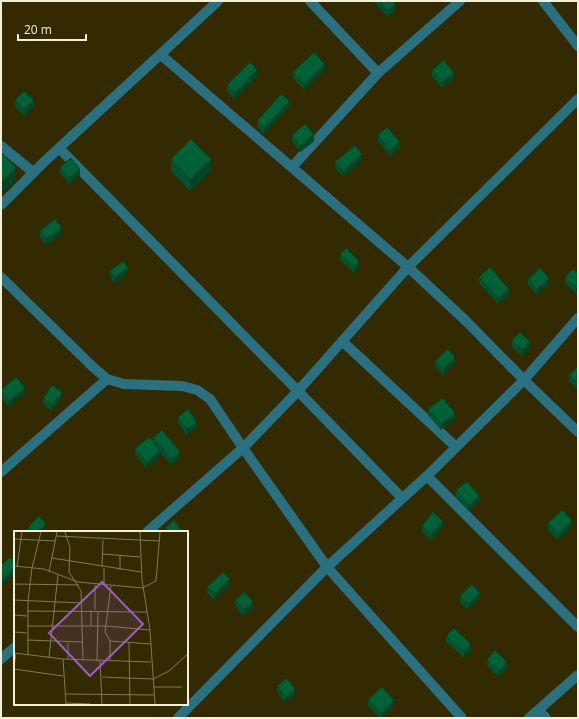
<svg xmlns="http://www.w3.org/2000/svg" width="579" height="719" viewBox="0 0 579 719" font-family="'Open Sans',sans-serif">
<rect width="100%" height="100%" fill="#342a00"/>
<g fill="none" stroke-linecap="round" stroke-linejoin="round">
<path stroke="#297181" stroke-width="10" d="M 310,1 L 378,73
M 543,1 L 578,46
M 161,55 L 408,267 L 465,320 L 524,380 L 578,432
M 1,146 L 33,172
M 59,148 L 298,391 L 402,498
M 292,167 L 378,73 L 460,1
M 1,205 L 45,161 L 218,1
M 1,277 L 93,367 L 107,379 L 124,384 L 182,386 L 197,390 L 210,399 L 243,448 L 327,567 L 462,718
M 342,341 L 456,447
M 1,472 L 107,379
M 427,476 L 578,627
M 147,532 L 243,448 L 298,391 L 408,267 L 578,99
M 1,659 L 15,647
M 538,710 L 546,718
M 178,718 L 327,567 L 427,476 L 524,380 L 578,318
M 529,718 L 578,675"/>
</g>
<path fill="#00532e" d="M 375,1 L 392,1 L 395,10 L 388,17 L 375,3 Z
M 325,70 L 304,90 L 293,78 L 293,72 Z
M 432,70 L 454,79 L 442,88 L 432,76 Z
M 257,76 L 235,99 L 227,91 L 227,85 Z
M 15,100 L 34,106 L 25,116 L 15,107 Z
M 289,107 L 264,134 L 257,127 L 257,121 Z
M 292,135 L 314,141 L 300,152 L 292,141 Z
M 378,135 L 400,148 L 390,156 L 378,141 Z
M 171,159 L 211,171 L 190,191 L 171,171 Z
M 362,160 L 343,177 L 335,168 L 335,162 Z
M 60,167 L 80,175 L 69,184 L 60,173 Z
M 40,231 L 62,234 L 46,245 L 40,237 Z
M 340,254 L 359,267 L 354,273 L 340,260 Z
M 110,271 L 128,273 L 115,283 L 110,277 Z
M 578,273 L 578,296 L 565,283 L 565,277 Z
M 479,277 L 509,295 L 498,304 L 479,283 Z
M 528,279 L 549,284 L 537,295 L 528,285 Z
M 512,340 L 530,349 L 522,356 L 512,347 Z
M 435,361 L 455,363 L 443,375 L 435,367 Z
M 578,366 L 578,390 L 569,381 L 569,375 Z
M 1,390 L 25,393 L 9,407 L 1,398 Z
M 43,398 L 62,398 L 52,411 L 43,404 Z
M 428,409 L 455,419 L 441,430 L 428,415 Z
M 178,417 L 197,428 L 187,435 L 178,423 Z
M 153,438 L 180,458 L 172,465 L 160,452 L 160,457 L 146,468 L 135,454 L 135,448 L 153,442 Z
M 456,490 L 479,502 L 468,511 L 456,497 Z
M 548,523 L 572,526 L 558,540 L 548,530 Z
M 422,526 L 443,527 L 431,540 L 422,532 Z
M 28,527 L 46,530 L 43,532 L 28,532 Z
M 165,528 L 183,532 L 165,532 Z
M 230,585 L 214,600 L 207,593 L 207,587 Z
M 460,596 L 480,599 L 468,610 L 460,602 Z
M 235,600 L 253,608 L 243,616 L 235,606 Z
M 446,636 L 471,650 L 464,658 L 446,642 Z
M 487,660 L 507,668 L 499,677 L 487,666 Z
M 277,686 L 295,695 L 285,703 L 277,692 Z
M 368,700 L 394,706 L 382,718 L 380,718 L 368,706 Z"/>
<path fill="#004426" d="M 395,4 L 395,10 L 388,17 L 388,11 Z
M 325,64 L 325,70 L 304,90 L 304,84 Z
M 257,70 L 257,76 L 235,99 L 235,93 Z
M 454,73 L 454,79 L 442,88 L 442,82 Z
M 34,100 L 34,106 L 25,116 L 25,110 Z
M 289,101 L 289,107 L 264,134 L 264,128 Z
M 314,134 L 314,141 L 300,152 L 300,146 Z
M 400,142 L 400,148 L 390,156 L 390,150 Z
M 362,154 L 362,160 L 343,177 L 343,171 Z
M 211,159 L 211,171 L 190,191 L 190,179 Z
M 16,168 L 16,180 L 1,194 L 1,182 Z
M 80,169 L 80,175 L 69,184 L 69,178 Z
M 62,228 L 62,234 L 46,245 L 46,239 Z
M 359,261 L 359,267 L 354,273 L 354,267 Z
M 128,267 L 128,273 L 115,283 L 115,277 Z
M 549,278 L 549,284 L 537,295 L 537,289 Z
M 509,289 L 509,295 L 498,304 L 498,298 Z
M 530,342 L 530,349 L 522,356 L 522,350 Z
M 455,357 L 455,363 L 443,375 L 443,369 Z
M 25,387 L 25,393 L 9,407 L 9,401 Z
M 62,392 L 62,398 L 52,411 L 52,405 Z
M 455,413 L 455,419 L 441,430 L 441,424 Z
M 197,422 L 197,428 L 187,435 L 187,429 Z
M 160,451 L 160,457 L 146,468 L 146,462 Z
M 180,452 L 180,458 L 172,465 L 172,459 Z
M 479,496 L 479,502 L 468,511 L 468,505 Z
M 572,520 L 572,526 L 558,540 L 558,534 Z
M 443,521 L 443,527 L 431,540 L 431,534 Z
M 46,524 L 46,530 L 43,532 L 36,532 Z
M 15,567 L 15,573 L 2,586 L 2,580 Z
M 230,579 L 230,585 L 214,600 L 214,594 Z
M 480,593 L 480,599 L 468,610 L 468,604 Z
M 253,602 L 253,608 L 243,616 L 243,610 Z
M 471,644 L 471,650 L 464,658 L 464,652 Z
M 507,662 L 507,668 L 499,677 L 499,671 Z
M 295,689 L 295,695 L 285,703 L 285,697 Z
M 394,700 L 394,706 L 382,718 L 381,718 L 381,713 Z"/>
<path fill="#006136" stroke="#004426" d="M 379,1 L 392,1 L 395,4 L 388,11 Z
M 314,52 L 325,64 L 304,84 L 293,72 Z
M 444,60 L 454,73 L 442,82 L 432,70 Z
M 250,62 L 257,70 L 235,93 L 227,85 Z
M 24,91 L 34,100 L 25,110 L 15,100 Z
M 281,94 L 289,101 L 264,128 L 257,121 Z
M 305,124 L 314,134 L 300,146 L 292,135 Z
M 387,127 L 400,142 L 390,150 L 378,135 Z
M 191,139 L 211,159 L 190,179 L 171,159 Z
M 355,145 L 362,154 L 343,171 L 335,162 Z
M 1,152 L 16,168 L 1,182 Z
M 71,158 L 80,169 L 69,178 L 60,167 Z
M 55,219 L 62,228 L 46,239 L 40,231 Z
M 346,248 L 359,261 L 354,267 L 340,254 Z
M 123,261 L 128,267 L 115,277 L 110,271 Z
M 490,267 L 509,289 L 498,298 L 479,277 Z
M 540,268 L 549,278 L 537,289 L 528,279 Z
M 573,269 L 578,273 L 578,290 L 565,277 Z
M 520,332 L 530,342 L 522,350 L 512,340 Z
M 448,349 L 455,357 L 443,369 L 435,361 Z
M 578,366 L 578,384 L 569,375 Z
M 16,377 L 25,387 L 9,401 L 1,391 L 1,390 Z
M 52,385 L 62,392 L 52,405 L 43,398 Z
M 443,398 L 455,413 L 441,424 L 428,409 Z
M 188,409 L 197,422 L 187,429 L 178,417 Z
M 162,430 L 180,452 L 172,459 L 153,438 Z
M 150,437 L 160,451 L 146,462 L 135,448 Z
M 467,481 L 479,496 L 468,505 L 456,490 Z
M 562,510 L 572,520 L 558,534 L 548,523 Z
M 433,512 L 443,521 L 431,534 L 422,526 Z
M 39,516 L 46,524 L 36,532 L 32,532 L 28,527 Z
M 174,520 L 183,532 L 169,532 L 165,528 Z
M 10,557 L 15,562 L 15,567 L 2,580 L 1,579 L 1,566 Z
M 223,572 L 230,579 L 214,594 L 207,587 Z
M 472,584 L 480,593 L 468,604 L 460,596 Z
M 245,592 L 253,602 L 243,610 L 235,600 Z
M 454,628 L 471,644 L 464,652 L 446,636 Z
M 495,650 L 507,662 L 499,671 L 487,660 Z
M 287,678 L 295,689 L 285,697 L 277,686 Z
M 382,687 L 394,700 L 381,713 L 368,700 Z"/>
<g transform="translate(14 531)">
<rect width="174" height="174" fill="#342a00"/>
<path fill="none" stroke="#817957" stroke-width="1" d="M 51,1 L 56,17 L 55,41 L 67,60 L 69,129M 126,1 L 128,49 L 136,99 L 141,173M 42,5 L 145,10M 0,8 L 41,10M 89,23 L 126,26M 106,24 L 106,39M 38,27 L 127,41M 0,35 L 30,38 L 64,51 L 128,57 L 142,50 L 146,1M 3,36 L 8,1M 88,36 L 89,9M 35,41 L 43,1M 0,53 L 65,54M 90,54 L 90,37M 0,69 L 67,72M 77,79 L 77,95M 81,79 L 81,54M 13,80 L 133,81M 0,84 L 13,85M 13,95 L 92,95 L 136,99M 0,101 L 13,102M 13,109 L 68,111M 96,110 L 137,113M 115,111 L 116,173M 0,122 L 49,128 L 137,131M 14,124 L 14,70 L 18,37 L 27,1M 35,126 L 44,44M 49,128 L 52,173M 54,128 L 54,112M 83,130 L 84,80M 86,130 L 88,173M 96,130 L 96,110 L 91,101 L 97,55M 0,135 L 2,122M 0,138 L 49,145M 88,146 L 139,148 L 155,140 L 174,123M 139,156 L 168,156M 51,163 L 140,164M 52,172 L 76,173"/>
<path fill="#995dc6" fill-opacity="0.15" stroke="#995dc6" stroke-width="2" d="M 88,51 L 129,93 L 76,145 L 35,102 Z"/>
<rect width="174" height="174" fill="none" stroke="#f4efd9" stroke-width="2"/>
</g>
<rect width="579" height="719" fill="none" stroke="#f4efd9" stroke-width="4"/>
<path d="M18 34v6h68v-6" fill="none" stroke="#f4efd9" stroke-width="2"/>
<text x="24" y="34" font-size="12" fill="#f4efd9" stroke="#342a00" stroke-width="3" paint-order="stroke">20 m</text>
</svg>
